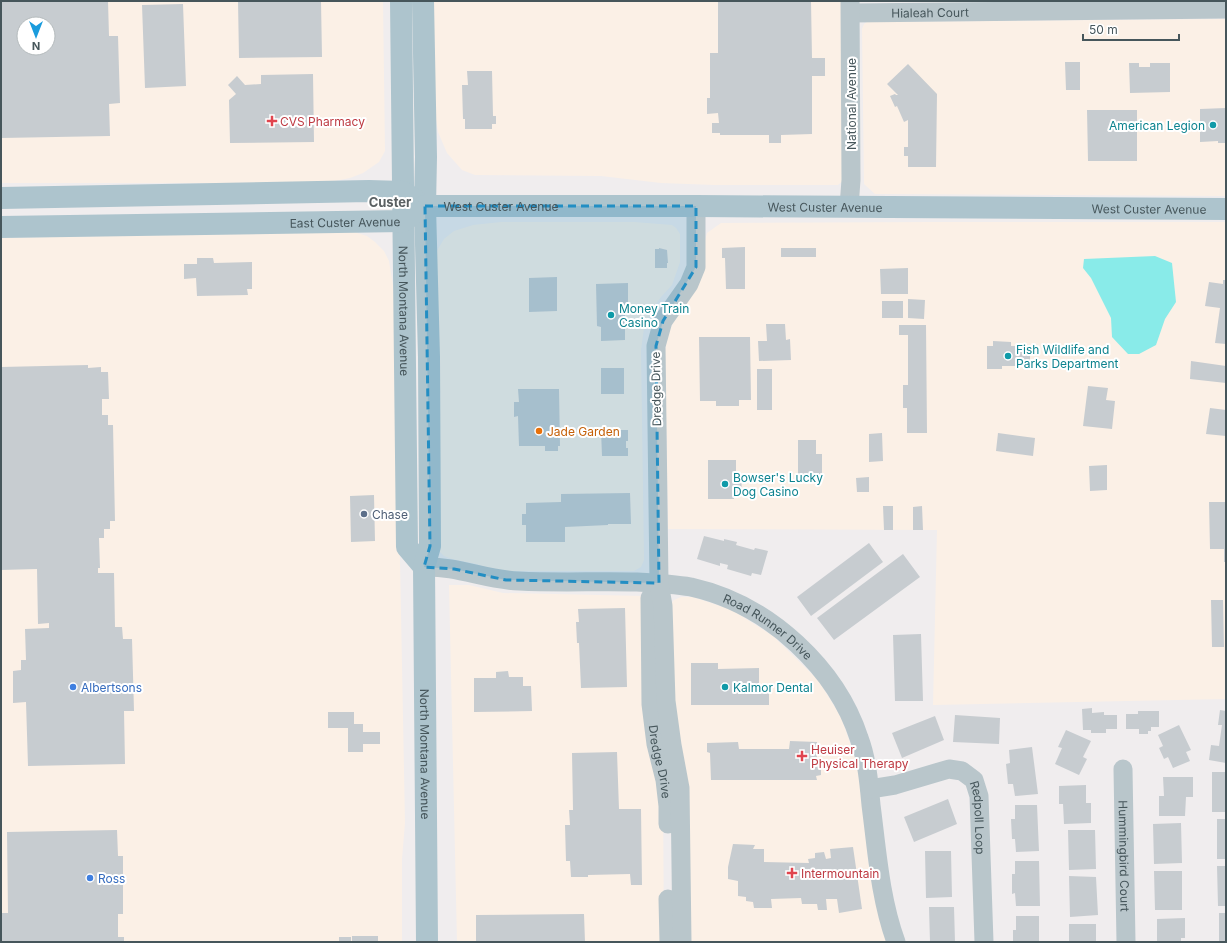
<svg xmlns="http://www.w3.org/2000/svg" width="1227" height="943" viewBox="0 0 1227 943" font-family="Inter,sans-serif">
<rect width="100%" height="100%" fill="#f0edee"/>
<path fill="#fbf0e6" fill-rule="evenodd" d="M 1,1 L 383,1 L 385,151 L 379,162 L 363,173 L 350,178 L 325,183 L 1,183 ZM 24,24 L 48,24 L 48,48 L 24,48 Z
M 430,1 L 842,1 L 845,179 L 838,185 L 714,185 L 661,183 L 601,176 L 475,175 L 462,170 L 447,153 L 438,132 L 433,101 Z
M 1226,19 L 1226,196 L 875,194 L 864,184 L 862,29 L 864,24 L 867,22 Z
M 501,222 L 634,222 L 672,225 L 676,228 L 680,234 L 680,262 L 672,285 L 661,297 L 653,308 L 644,328 L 641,350 L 644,560 L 641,567 L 634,571 L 495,571 L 477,564 L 452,559 L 444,556 L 440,552 L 437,545 L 435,254 L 444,239 L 454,231 L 473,225 Z
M 935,222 L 1226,222 L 1226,699 L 933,705 L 937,530 L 668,529 L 665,350 L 668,335 L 674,320 L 691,298 L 703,264 L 704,244 L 707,233 L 721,223 Z
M 351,231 L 367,236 L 375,242 L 384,251 L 389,261 L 395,298 L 405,823 L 402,859 L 402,942 L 1,942 L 1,238 Z
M 449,585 L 469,585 L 503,593 L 644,596 L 663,797 L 664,942 L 457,942 Z
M 681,597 L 693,597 L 732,610 L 773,636 L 818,680 L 841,717 L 857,763 L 862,798 L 868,860 L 874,895 L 887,942 L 689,942 L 672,722 L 671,604 L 674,600 Z"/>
<path fill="#89ebe9" d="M 1155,256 L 1172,263 L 1176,302 L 1165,319 L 1156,345 L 1139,354 L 1128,354 L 1112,337 L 1111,318 L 1091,278 L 1083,268 L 1084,259 Z"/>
<path fill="#c7ccd0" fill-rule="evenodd" d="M 1,1 L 108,1 L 109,36 L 118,36 L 120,103 L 109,104 L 110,136 L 1,138 ZM 24,24 L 48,24 L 48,48 L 24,48 Z
M 238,1 L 321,1 L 322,57 L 239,58 Z
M 718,1 L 811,1 L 812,58 L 825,58 L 825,76 L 812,76 L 812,134 L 781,135 L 781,143 L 769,143 L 769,135 L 720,135 L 720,133 L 712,133 L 712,123 L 719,123 L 718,113 L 707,114 L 707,98 L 710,98 L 710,53 L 718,53 Z
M 183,4 L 186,86 L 145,88 L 142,5 Z
M 1065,62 L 1080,62 L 1080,90 L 1066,90 Z
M 1129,63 L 1139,63 L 1139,67 L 1150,67 L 1150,63 L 1170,63 L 1170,92 L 1130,93 Z
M 908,64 L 937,94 L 936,167 L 908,167 L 908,156 L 904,156 L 904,147 L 908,147 L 908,120 L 904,122 L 897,106 L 895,107 L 890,96 L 895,94 L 896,95 L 898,95 L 887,84 Z
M 467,71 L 492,71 L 493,116 L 496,116 L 496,124 L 492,124 L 492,129 L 465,129 L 465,119 L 463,119 L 462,85 L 468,85 Z
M 313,74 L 314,142 L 230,143 L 229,100 L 236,94 L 228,85 L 237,76 L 245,85 L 261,84 L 261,75 Z
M 1226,108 L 1226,143 L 1218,143 L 1218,141 L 1200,142 L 1200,109 Z
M 1087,110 L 1137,110 L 1137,161 L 1088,161 Z
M 745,247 L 745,289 L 726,289 L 725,258 L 722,258 L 722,248 Z
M 659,248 L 667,250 L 668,263 L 667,263 L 667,268 L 655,268 L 655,249 L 659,249 Z
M 781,248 L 816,248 L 816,257 L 781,257 Z
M 197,258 L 213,258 L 214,263 L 252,262 L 252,289 L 247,289 L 248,295 L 197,296 L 196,278 L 184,279 L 184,264 L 197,264 Z
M 908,268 L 908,294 L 881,294 L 880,269 Z
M 557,277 L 557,311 L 529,312 L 529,278 Z
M 1223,280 L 1226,280 L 1226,344 L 1215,343 L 1220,308 L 1205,306 L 1209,282 L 1223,284 Z
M 628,283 L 628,307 L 625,307 L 625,340 L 601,341 L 601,327 L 597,326 L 596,284 Z
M 908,299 L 925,300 L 924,319 L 908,318 Z
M 882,301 L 903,301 L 903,318 L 882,318 Z
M 766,324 L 785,324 L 786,340 L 790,339 L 791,360 L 759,361 L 758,341 L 767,341 Z
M 899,325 L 926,325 L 927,433 L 907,433 L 907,408 L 903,408 L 903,385 L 908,385 L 908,335 L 899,335 Z
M 699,337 L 750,337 L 751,400 L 739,400 L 739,406 L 716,406 L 716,401 L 700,401 Z
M 993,341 L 1011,342 L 1011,346 L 1030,346 L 1030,366 L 1002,366 L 1002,369 L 987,369 L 987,346 L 993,346 Z
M 1191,361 L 1226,366 L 1226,383 L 1190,379 Z
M 88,365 L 88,368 L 101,367 L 101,372 L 108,372 L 109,399 L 102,399 L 102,415 L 108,415 L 108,425 L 113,425 L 115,521 L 110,521 L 110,529 L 104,529 L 104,538 L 99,538 L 100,568 L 98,568 L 98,573 L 114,573 L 115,627 L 122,627 L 123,639 L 132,639 L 134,711 L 124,711 L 125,764 L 28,766 L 26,702 L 13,703 L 13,671 L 21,670 L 21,660 L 26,660 L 25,629 L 49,628 L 49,623 L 38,624 L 37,569 L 1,570 L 1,367 Z
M 601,368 L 624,368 L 624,394 L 601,394 Z
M 757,369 L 772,369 L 772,410 L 757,410 Z
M 1088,386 L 1108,388 L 1106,400 L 1115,401 L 1112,429 L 1083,426 Z
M 518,389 L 559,389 L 560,446 L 558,446 L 558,451 L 545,451 L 545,446 L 519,446 L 518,416 L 514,417 L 514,402 L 519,402 Z
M 1210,408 L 1226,410 L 1226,436 L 1206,434 Z
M 601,430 L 628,430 L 628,441 L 626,441 L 626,448 L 628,448 L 628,456 L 602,456 Z
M 882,433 L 883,461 L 869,462 L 869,434 Z
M 998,433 L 1035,438 L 1033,456 L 996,451 Z
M 798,440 L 816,440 L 816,454 L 822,454 L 822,478 L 798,478 Z
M 708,460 L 736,460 L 736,472 L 741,472 L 742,495 L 734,495 L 734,499 L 708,499 Z
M 1107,465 L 1107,490 L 1090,491 L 1089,466 Z
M 869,477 L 869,492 L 857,492 L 856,478 Z
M 630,493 L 631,524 L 608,524 L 608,525 L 565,527 L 565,542 L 526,542 L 526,525 L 522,525 L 522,514 L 526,514 L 526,503 L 561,502 L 561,494 Z
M 374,495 L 375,541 L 351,542 L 350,496 Z
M 1209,502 L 1225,502 L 1225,506 L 1226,506 L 1226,562 L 1224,562 L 1224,549 L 1210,549 Z
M 883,506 L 893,506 L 893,530 L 884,530 Z
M 922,506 L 923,530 L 913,530 L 913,507 Z
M 704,536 L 724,541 L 724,539 L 737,542 L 736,545 L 754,550 L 755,548 L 768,551 L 761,575 L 752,573 L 751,576 L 727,569 L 728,565 L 720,563 L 720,566 L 697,559 Z
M 869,543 L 883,562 L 811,616 L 797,597 Z
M 903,554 L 920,577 L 834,640 L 817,618 Z
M 1211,600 L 1223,600 L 1224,647 L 1212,647 Z
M 625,608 L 627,687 L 581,688 L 579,643 L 577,643 L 576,622 L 579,622 L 578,609 Z
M 921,634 L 923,701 L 895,701 L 893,635 Z
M 691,663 L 718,663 L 718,669 L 759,668 L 759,690 L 769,690 L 769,705 L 691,705 Z
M 508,671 L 509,677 L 523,677 L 523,686 L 531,686 L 532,711 L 474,712 L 474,678 L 496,678 L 496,672 Z
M 1092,708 L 1092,713 L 1104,712 L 1104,715 L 1117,715 L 1117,729 L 1106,729 L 1106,733 L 1091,733 L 1091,730 L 1083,730 L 1082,709 Z
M 1220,710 L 1226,711 L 1226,763 L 1209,760 L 1211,745 L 1219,746 L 1222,725 L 1218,725 Z
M 1138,711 L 1159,711 L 1159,727 L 1151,727 L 1151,731 L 1148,731 L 1148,734 L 1139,734 L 1139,729 L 1126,729 L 1126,714 L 1138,714 Z
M 328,712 L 354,712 L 354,724 L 363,724 L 363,732 L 380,732 L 380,744 L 363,744 L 363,752 L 348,752 L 348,728 L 328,728 Z
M 955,715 L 1000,718 L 999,744 L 953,742 Z
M 935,716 L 944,740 L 902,758 L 892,733 Z
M 1179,725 L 1191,750 L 1186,752 L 1190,761 L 1173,768 L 1168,757 L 1164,759 L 1159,748 L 1163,746 L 1158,735 Z
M 1066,730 L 1091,741 L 1083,757 L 1087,759 L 1079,775 L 1055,764 L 1062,748 L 1058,747 Z
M 790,741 L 817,742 L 817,758 L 821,759 L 821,775 L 816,776 L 817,780 L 711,780 L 710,753 L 707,752 L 707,743 L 738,742 L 739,749 L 789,749 Z
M 1032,747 L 1038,794 L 1015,796 L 1013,784 L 1008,784 L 1006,764 L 1010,763 L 1009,750 Z
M 617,752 L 619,809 L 641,809 L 642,885 L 631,885 L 630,874 L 588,875 L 588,877 L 571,877 L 570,861 L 566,861 L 565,825 L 570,825 L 569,810 L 573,810 L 572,753 Z
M 1212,772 L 1226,772 L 1226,812 L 1212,812 Z
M 1163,777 L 1193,777 L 1193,797 L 1186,797 L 1185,816 L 1159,816 L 1159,796 L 1164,796 Z
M 1086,785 L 1086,803 L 1091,803 L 1091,823 L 1064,824 L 1063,804 L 1059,804 L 1059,786 Z
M 948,799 L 957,824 L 914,842 L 904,817 Z
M 1015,805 L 1037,805 L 1039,851 L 1016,852 L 1015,839 L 1012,839 L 1011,819 L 1015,819 Z
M 1217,819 L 1226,819 L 1226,859 L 1217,859 Z
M 1181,823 L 1182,863 L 1154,864 L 1153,824 Z
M 117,830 L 118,856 L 123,856 L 123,914 L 118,914 L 118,937 L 124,937 L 124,942 L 1,942 L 1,913 L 8,913 L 7,832 Z
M 1068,830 L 1095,830 L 1096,869 L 1069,870 Z
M 733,844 L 755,845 L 753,849 L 764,849 L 764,862 L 809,863 L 808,859 L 815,858 L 815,853 L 824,852 L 826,859 L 831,858 L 830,849 L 853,847 L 862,909 L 839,913 L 837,899 L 826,899 L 827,910 L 818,910 L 817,904 L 802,904 L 801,898 L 771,899 L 772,908 L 754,908 L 753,902 L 746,901 L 746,897 L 738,896 L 738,881 L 728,879 L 728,867 Z
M 925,851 L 951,851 L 952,897 L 926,898 Z
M 1015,861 L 1039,861 L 1040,906 L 1016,906 L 1015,893 L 1012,894 L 1012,874 L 1015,874 Z
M 1217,866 L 1226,866 L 1226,906 L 1218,906 Z
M 1154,871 L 1182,871 L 1182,910 L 1155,910 Z
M 1069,876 L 1096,877 L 1098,915 L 1070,917 Z
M 929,907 L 954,907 L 955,942 L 930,942 Z
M 1219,913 L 1226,913 L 1226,942 L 1219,942 Z
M 584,914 L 585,942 L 476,942 L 476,915 Z
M 1016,916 L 1039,916 L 1039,942 L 1013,942 L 1013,930 L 1016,930 Z
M 1185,918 L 1185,938 L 1181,938 L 1181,942 L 1157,942 L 1157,919 Z
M 1069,924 L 1096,924 L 1096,942 L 1069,942 Z
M 352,936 L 378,936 L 378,942 L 352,942 Z
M 339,937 L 351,937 L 351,942 L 339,942 Z"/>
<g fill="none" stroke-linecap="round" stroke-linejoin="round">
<g stroke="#b9c6cb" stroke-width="19">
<path id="s1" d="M 851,13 L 1226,9"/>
<path d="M 849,207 L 851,180 L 850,1"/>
<path id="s2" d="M 424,567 C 458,566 486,580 519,581 C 558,583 598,581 637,582 C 655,583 673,584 691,587 C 731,596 767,616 797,644 C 825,670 847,701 859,738 C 867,759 869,783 871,805 C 877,851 880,898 896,942"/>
<path id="s3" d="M 652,595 L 650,598 L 651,704 L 656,744 L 665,780 L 668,806 L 668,824"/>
<path id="s4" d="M 1123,769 L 1126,942"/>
<path id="s5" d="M 870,789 L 895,785 L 949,769 L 962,771 L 974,780 L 979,796 L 984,942"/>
<path d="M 668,899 L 669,942"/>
<path d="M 682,942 L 680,788 L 672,745 L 666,701 L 663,606 L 659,583 L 656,346 L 663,321 L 689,284 L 696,267 L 696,206"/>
</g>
<g stroke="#adc4cd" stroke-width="22">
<path id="s6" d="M 401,1 L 407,547 L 424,567"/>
<path id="s7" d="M 423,1 L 426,157 L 425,206 L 429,357 L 430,546 L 424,567 L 427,942"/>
<path d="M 1,198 L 369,191 L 403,192 L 415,200"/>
<path id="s8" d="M 425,206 L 696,206 L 1226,209"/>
<path id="s9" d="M 1,227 L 404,221 L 416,212"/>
</g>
</g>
<path fill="#238ec3" fill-opacity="0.2" stroke="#238ec3" stroke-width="3" stroke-dasharray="8 5" stroke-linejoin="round" d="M 425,206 L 696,206 L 696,267 L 663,321 L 656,346 L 659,583 L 506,580 L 454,569 L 424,567 L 430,546 Z"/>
<g fill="#e0444e" stroke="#fff" stroke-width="1.5">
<path d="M270 115h4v4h4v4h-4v4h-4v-4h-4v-4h4z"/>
<path d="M800 750h4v4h4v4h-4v4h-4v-4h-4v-4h4z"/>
<path d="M790 867h4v4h4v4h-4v4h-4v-4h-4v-4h4z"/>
</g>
<g fill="#0f9aa8" stroke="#fff" stroke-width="1.5">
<circle cx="1213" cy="125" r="4"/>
<circle cx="611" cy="315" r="4"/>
<circle cx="1008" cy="356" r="4"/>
<circle cx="725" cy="484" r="4"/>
<circle cx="725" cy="687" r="4"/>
</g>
<circle fill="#e8710a" stroke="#fff" stroke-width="1.5" cx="539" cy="431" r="4"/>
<circle fill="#5c6f8a" stroke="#fff" stroke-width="1.5" cx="364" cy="514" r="4"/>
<g fill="#3f7fe0" stroke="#fff" stroke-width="1.5">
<circle cx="73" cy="687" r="4"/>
<circle cx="90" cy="878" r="4"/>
</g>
<g text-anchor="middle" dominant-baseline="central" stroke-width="4" stroke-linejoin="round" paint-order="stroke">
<g font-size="12" fill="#46565b" stroke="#fff">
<text stroke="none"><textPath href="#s1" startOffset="79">Hialeah Court</textPath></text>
<text transform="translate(851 104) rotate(-90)">National Avenue</text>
<text stroke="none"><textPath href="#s8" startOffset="76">West Custer Avenue</textPath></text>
<text stroke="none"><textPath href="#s8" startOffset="400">West Custer Avenue</textPath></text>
<text stroke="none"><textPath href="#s8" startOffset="724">West Custer Avenue</textPath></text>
<text stroke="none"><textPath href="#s9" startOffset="344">East Custer Avenue</textPath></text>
<text stroke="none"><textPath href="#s6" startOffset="310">North Montana Avenue</textPath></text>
<text transform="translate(656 389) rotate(-91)">Dredge Drive</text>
<text stroke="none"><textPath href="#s2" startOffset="356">Road Runner Drive</textPath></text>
<text stroke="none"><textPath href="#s7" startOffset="754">North Montana Avenue</textPath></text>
<text stroke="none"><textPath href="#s3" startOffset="168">Dredge Drive</textPath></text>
<text stroke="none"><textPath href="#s5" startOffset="148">Redpoll Loop</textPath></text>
<text stroke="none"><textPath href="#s4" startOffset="87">Hummingbird Court</textPath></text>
</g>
<g font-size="12" fill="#be3a42" stroke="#fff" text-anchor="start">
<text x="280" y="121">CVS Pharmacy</text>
<text x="811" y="749">Heuiser<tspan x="811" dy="14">Physical Therapy</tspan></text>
<text x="801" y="873">Intermountain</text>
</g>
<g font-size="12" fill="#0d838f" stroke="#fff" text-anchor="start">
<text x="1205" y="125" text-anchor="end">American Legion</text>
<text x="619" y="308">Money Train<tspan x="619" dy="14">Casino</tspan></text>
<text x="1016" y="349">Fish Wildlife and<tspan x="1016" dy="14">Parks Department</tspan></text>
<text x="733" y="477">Bowser's Lucky<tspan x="733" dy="14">Dog Casino</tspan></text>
<text x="733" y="687">Kalmor Dental</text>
</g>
<g font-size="12" fill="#c56008" stroke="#fff" text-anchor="start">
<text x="547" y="431">Jade Garden</text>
</g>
<g font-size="12" fill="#4e5e75" stroke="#fff" text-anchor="start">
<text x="372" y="514">Chase</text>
</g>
<g font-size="12" fill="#366cbe" stroke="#fff" text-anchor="start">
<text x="81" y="687">Albertsons</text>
<text x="98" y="878">Ross</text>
</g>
<g font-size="13" font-weight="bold" fill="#5a6062" stroke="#fff">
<text x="390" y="202">Custer</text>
</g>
</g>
<rect width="1227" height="943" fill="none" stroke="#46565b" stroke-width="4"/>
<g transform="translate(36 36) rotate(180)"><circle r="19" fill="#ffffff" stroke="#b5bbbd"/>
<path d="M0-3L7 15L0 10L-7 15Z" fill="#1a9cdd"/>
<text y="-6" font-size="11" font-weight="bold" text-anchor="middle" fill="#46565b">N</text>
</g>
<path d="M1083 34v6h96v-6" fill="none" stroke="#46565b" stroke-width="2"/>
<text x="1089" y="34" font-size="12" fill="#46565b" stroke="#ffffff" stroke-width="3" paint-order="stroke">50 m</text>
</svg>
